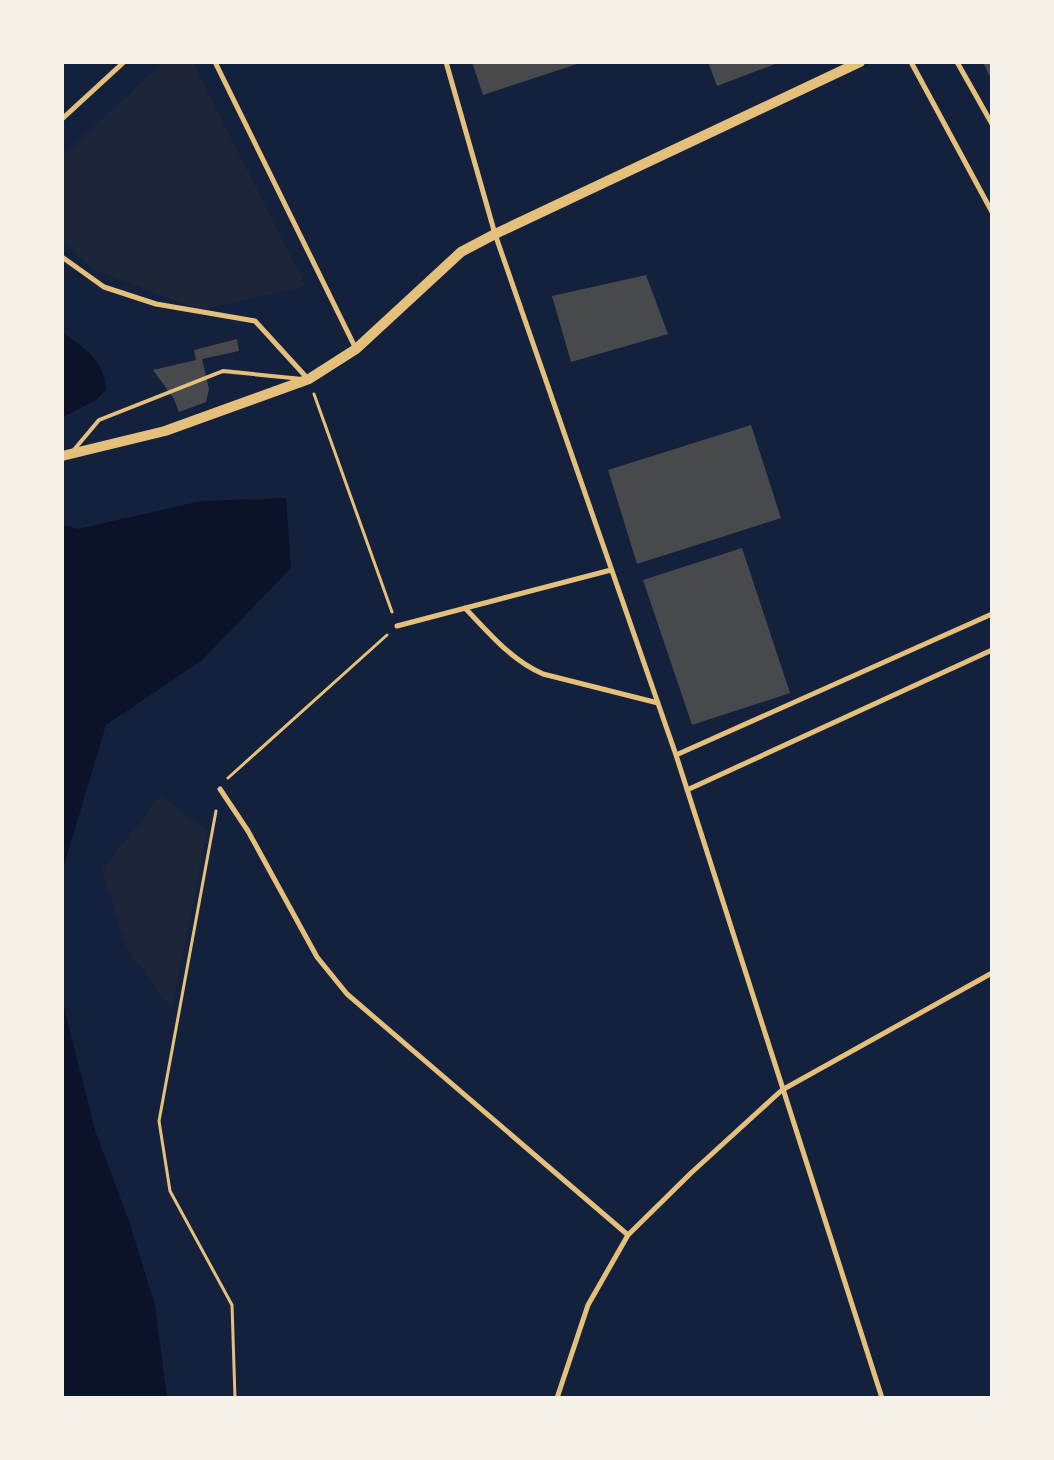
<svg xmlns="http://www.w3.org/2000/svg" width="1054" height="1460" viewBox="0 0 1054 1460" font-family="'PT Sans',sans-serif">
<rect width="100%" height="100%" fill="#14213d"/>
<path fill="#1d2539" d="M 163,63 L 193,63 L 306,286 L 200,310 L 92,269 L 63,241 L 63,155 Z
M 161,796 L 207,831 L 172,1009 L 127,948 L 102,870 Z"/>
<path fill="#0b132b" d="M 62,332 C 84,348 105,361 106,390 L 96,400 L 63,417 Z
M 286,498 L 291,568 L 201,661 L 106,725 L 63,869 L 63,525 L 78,529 L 201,501 Z
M 63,1003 L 95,1130 L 129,1221 L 155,1305 L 167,1397 L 63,1397 Z"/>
<path fill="#48494c" d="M 472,62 L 580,62 L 580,63 L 483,95 Z
M 708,62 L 778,62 L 778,63 L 717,86 Z
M 983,62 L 992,62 L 992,81 Z
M 646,275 L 668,334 L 571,362 L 552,296 Z
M 237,339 L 239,351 L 202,359 L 209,389 L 206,402 L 179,412 L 174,399 L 153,370 L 196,360 L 194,350 Z
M 751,425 L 781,518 L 637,564 L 608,470 Z
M 742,548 L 790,693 L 692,725 L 643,580 Z"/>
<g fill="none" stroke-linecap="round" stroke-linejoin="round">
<path stroke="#e5c07b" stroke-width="3" d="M 314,394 L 392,612
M 228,778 L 387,635
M 216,811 L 159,1121 L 170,1191 L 232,1305 L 235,1398"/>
<path stroke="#e5c07b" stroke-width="4" d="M 73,451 L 99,420 L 223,371 L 302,379"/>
<path stroke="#e5c07b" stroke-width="5" d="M 215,62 L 356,349
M 446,62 L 495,234 L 676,755 L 882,1398
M 911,62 L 992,212
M 957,62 L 992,124
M 62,119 L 124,62
M 62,257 L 104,287 L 156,304 L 255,321 L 308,379
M 465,608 C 489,633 511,660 543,674 L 658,703
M 397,626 L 611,570
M 676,755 L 992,614
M 220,789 L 248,831 L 317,957 L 347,994 L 628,1235
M 687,790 L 992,650
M 557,1398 L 588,1305 L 628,1235 L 691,1173 L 782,1090 L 992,973"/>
<path stroke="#e5c07b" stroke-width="10" d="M 62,456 L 165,431 L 309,379 L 356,349 L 461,252 L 495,234 L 860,62"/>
</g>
<rect width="1054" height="1460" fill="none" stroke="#f6f1e7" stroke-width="128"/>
</svg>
